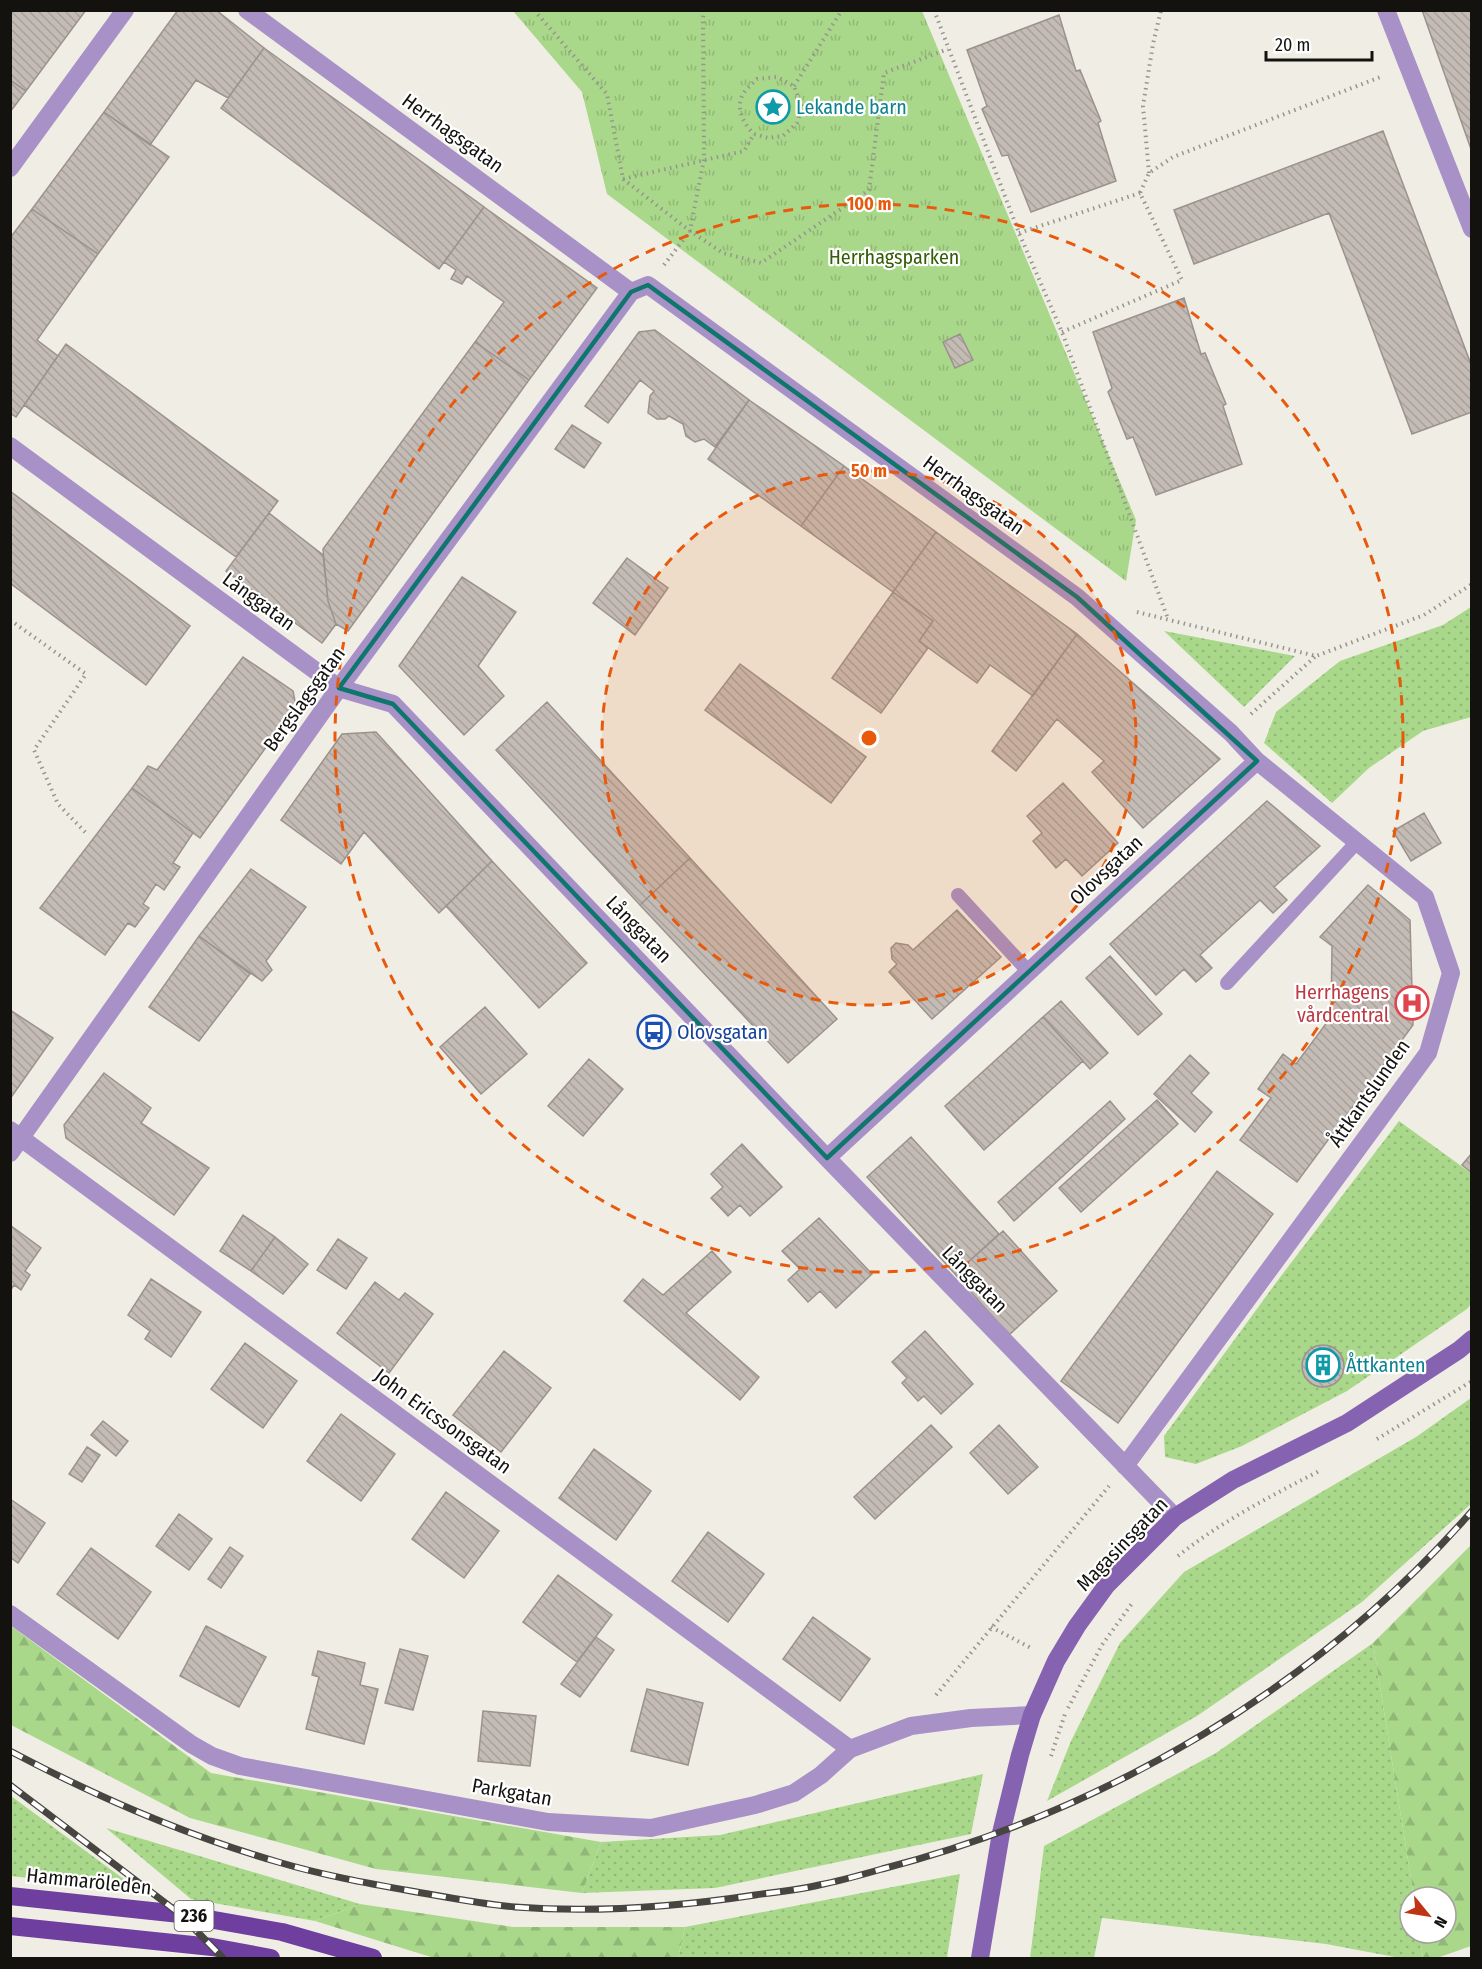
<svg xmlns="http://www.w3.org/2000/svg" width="1482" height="1969" viewBox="0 0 1482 1969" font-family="'Fira Sans Condensed',sans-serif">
<defs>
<pattern id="grass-dots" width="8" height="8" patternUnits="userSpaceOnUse" patternTransform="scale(1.5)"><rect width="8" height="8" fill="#a9d88a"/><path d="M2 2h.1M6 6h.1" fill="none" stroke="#91b876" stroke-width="1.8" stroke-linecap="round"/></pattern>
<pattern id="forest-firs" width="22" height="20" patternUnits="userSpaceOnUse" patternTransform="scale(1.5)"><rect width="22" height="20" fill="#a9d88a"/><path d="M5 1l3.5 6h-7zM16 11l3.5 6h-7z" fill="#91b876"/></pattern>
<pattern id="park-tufts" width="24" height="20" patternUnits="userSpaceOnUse" patternTransform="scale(1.5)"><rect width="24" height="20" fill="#a9d88a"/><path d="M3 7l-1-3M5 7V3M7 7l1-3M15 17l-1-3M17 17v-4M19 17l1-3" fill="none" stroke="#91b876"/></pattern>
<pattern id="building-back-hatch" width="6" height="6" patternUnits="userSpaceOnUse" patternTransform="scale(1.5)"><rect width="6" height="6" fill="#c4bbb5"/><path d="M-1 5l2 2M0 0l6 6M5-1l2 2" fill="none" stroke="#a8a09a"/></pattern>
</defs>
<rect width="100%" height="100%" fill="#f0eee4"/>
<path fill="url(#grass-dots)" d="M 1471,607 L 1471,717 L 1423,731 L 1369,768 L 1332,803 L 1264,743 L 1276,712 L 1340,661 L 1443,625 Z
M 1164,631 L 1295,656 L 1244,707 Z
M 1399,1121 L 1471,1173 L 1471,1304 L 1467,1309 L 1347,1391 L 1242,1446 L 1196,1464 L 1165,1457 L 1164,1436 L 1278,1280 Z
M 1471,1398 L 1471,1504 L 1362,1602 L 1197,1716 L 1047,1801 L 1071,1741 L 1120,1643 L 1184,1572 L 1416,1437 Z
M 1373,1643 L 1414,1897 L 1410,1897 L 1410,1933 L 1419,1933 L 1423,1958 L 1400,1958 L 1326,1944 L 1102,1918 L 1094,1958 L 1030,1958 L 1044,1846 L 1216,1753 Z
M 983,1774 L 971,1834 L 715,1888 L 582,1893 L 601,1842 L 720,1835 Z
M 11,1796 L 140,1891 L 11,1876 Z
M 106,1828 L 360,1904 L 315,1921 L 191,1899 Z
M 960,1874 L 947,1958 L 678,1958 L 685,1927 Z"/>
<path fill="url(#forest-firs)" d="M 1471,1545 L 1471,1946 L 1437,1958 L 1423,1958 L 1419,1933 L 1446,1933 L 1446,1897 L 1414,1897 L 1373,1643 Z
M 11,1626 L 211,1773 L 601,1842 L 582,1893 L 376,1869 L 190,1818 L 11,1725 Z
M 360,1904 L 513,1927 L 685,1927 L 678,1958 L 434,1958 L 315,1921 Z"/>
<path fill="url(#park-tufts)" d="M 513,11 L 922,11 L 1136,520 L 1126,581 L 607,194 L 582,92 Z"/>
<path fill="url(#building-back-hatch)" stroke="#9b928d" stroke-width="1.5" d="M 10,10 L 86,10 L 26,91 L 10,80 Z
M 178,10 L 216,10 L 264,48 L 228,98 L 196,80 L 150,145 L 104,112 Z
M 1422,10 L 1472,10 L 1472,152 Z
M 1059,15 L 1076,71 L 1080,70 L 1101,121 L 1098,123 L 1116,181 L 1031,212 L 1008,155 L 1002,156 L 982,109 L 987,106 L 967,50 Z
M 264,48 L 484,207 L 439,269 L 221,108 Z
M 10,80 L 26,91 L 10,112 Z
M 104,112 L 169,157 L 98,254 L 32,209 Z
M 1383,131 L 1472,367 L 1472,412 L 1412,434 L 1329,213 L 1194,264 L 1174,210 Z
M 484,207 L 597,288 L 529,380 L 475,342 L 504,302 L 467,276 L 462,284 L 451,279 L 456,270 L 444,262 Z
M 32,209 L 98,254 L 37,340 L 58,356 L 16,417 L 10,413 L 10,238 Z
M 1184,298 L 1201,354 L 1205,353 L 1226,404 L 1223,406 L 1242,464 L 1156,495 L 1133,437 L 1127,439 L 1108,392 L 1112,388 L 1093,332 Z
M 655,330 L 749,400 L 715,447 L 704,439 L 695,442 L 686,436 L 683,424 L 669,416 L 665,419 L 657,419 L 648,413 L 650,396 L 654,391 L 640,380 L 608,423 L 585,406 L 639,332 Z
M 960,334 L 973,360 L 955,368 L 943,342 Z
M 475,342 L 529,380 L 348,631 L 336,624 L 328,601 L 323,549 Z
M 66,344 L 278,501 L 236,557 L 24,405 Z
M 749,400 L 844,466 L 801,526 L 708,459 Z
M 572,425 L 601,443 L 584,468 L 555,449 Z
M 844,466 L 936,532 L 893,592 L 801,526 Z
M 10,491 L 190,626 L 146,685 L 10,583 Z
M 269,513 L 323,555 L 328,601 L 336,624 L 322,643 L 226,571 Z
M 936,532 L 1077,634 L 1033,696 L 990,665 L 977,683 L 919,641 L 933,621 L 893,592 Z
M 627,558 L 668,588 L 635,635 L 593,603 Z
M 462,577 L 516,612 L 478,666 L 504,696 L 464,735 L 399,666 Z
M 893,592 L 933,621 L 919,641 L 928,648 L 881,713 L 832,678 Z
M 1077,634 L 1220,759 L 1143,828 L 1092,772 L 1104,761 L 1057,719 L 1016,771 L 992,751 Z
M 243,657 L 293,691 L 296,706 L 200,838 L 132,788 L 148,766 L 157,770 Z
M 740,664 L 866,757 L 831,803 L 705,710 Z
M 547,702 L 690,858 L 640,905 L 496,750 Z
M 376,732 L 492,861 L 439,913 L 364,832 L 341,864 L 281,820 L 342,734 Z
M 1063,783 L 1118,843 L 1082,876 L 1066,859 L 1056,868 L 1033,841 L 1042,833 L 1027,816 Z
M 132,788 L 193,833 L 173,863 L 180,867 L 164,890 L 156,884 L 143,904 L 149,908 L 135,927 L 128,923 L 105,955 L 40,908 Z
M 1267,801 L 1320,846 L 1274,887 L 1287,900 L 1273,913 L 1260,900 L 1200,955 L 1212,968 L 1196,982 L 1184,969 L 1156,995 L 1110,944 Z
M 1424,813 L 1441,843 L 1411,861 L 1393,831 Z
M 690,858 L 837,1019 L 788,1063 L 640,905 Z
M 492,861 L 587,963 L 539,1008 L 446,906 Z
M 251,869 L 306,907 L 266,961 L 272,970 L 262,981 L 199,936 Z
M 1368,885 L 1410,920 L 1413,1025 L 1297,1182 L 1240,1140 L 1271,1098 L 1258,1089 L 1283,1054 L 1296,1064 L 1331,1017 L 1332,946 L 1320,937 Z
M 957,910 L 1001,957 L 932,1019 L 889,972 L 897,964 L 892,959 L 891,948 L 896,943 L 908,945 L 913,950 Z
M 199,936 L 250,974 L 199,1041 L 149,1007 Z
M 1110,956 L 1162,1014 L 1138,1035 L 1086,978 Z
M 1061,1001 L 1108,1053 L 1090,1069 L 1043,1017 Z
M 485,1007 L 527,1054 L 481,1094 L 440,1047 Z
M 10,1010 L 53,1038 L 12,1096 L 10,1095 Z
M 1043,1017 L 1083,1061 L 984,1150 L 945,1106 Z
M 1190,1055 L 1209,1073 L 1191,1093 L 1212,1112 L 1195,1132 L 1154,1094 Z
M 589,1059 L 623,1089 L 583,1136 L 548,1106 Z
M 104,1073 L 151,1108 L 141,1123 L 209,1168 L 174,1215 L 66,1138 L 64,1125 Z
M 1157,1100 L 1178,1124 L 1081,1212 L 1059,1188 Z
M 1110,1101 L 1125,1119 L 1014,1221 L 998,1202 Z
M 911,1137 L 999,1234 L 955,1274 L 867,1177 Z
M 742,1144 L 782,1187 L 750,1216 L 740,1205 L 728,1216 L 711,1198 L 723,1187 L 711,1174 Z
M 1472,1153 L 1472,1173 L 1462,1165 Z
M 1217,1171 L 1273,1214 L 1118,1423 L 1061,1381 Z
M 243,1215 L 275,1237 L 251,1271 L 220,1251 Z
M 819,1218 L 872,1274 L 836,1308 L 820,1291 L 808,1302 L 788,1280 L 800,1269 L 782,1251 Z
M 10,1225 L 41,1248 L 25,1271 L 30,1275 L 21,1290 L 14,1285 L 10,1291 Z
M 1003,1231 L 1057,1291 L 1009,1335 L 955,1274 Z
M 275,1237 L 308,1264 L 283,1294 L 251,1271 Z
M 338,1239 L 367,1258 L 346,1289 L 317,1270 Z
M 712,1251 L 731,1272 L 686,1313 L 759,1377 L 740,1400 L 624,1301 L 643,1279 L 663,1295 Z
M 151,1279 L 201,1312 L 171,1357 L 145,1339 L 150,1331 L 128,1315 Z
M 375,1282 L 399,1300 L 405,1293 L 433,1314 L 389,1373 L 337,1333 Z
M 925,1331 L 973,1384 L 941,1414 L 924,1396 L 918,1401 L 902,1383 L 907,1378 L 892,1362 Z
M 245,1343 L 297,1381 L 263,1428 L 211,1389 Z
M1302 1366a21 21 0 1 1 42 0a21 21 0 1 1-42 0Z
M 504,1351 L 551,1388 L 501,1452 L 453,1415 Z
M 341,1414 L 395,1454 L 361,1501 L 307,1461 Z
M 103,1421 L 128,1441 L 116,1456 L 91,1435 Z
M 931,1425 L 952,1447 L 875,1519 L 854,1497 Z
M 999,1425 L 1038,1467 L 1008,1494 L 970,1453 Z
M 87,1447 L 100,1455 L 82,1482 L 69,1474 Z
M 594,1449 L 651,1491 L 616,1540 L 559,1498 Z
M 446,1492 L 499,1531 L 464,1578 L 412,1539 Z
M 10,1499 L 45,1523 L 18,1563 L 10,1557 Z
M 179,1514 L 212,1539 L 189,1570 L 156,1546 Z
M 708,1532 L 764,1574 L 728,1622 L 672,1581 Z
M 230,1547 L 243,1556 L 221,1588 L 208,1579 Z
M 91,1548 L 151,1592 L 118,1639 L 57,1594 Z
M 558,1575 L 612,1615 L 577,1662 L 523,1622 Z
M 813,1617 L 870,1659 L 840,1701 L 783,1659 Z
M 206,1626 L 266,1657 L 239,1707 L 180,1676 Z
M 596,1637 L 614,1650 L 580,1697 L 561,1684 Z
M 400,1649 L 428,1656 L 413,1710 L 385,1703 Z
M 318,1651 L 365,1663 L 360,1685 L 378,1689 L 364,1744 L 306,1729 L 319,1677 L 312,1675 Z
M 647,1689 L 703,1703 L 688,1765 L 631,1751 Z
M 483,1711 L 536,1716 L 530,1766 L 478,1761 Z"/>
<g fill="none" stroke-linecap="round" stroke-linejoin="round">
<path stroke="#97958e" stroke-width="4" stroke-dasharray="1.5 4.5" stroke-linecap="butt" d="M 534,10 L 607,94 L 623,179 L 744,151 L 754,134 L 768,138 L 783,136 L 797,123 L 802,108 L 794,86 L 777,77 L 757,79 C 752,84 746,89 743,94 C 735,108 744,125 754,134
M 934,10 L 1019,233 L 1062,332 L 1168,619
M 794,86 L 842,10
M 1149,173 L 1143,106 L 1153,44 L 1161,10
M 623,179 L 690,231 L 723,253 L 761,263 L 869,190 L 884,73 L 948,49
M 1019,233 L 1140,193
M 664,265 L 690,231 L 704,159 L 703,18 L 704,10
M 1062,332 L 1182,280 L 1140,193 L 1149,173 L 1173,157 L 1383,76
M 1137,612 L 1316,656 L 1424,615 L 1472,584
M 10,620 L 86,674 L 34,750 L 58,804 L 86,833
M 1251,714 L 1316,656
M 1377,1439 L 1472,1381
M 1178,1556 C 1222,1521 1271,1496 1321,1470
M 991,1627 L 1033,1649
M 936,1695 L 1109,1486
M 1068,1708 L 1102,1645 L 1133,1602
M 1051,1756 L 1065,1714"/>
<path stroke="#a891c6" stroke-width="14" d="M 958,895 L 1029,972
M 1227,983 L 1357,842"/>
<path stroke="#a891c6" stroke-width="18" d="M 247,10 L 631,292
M 1386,10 L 1472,229
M 10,168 L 125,10
M 10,446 L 339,688 L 393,704 L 827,1158 L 1175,1517
M 10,1130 L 850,1749
M 10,1153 L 339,688 L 631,292 L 648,285 L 1077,597 L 1231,733 L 1257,761 L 1425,897 L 1451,973 L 1428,1053 L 1125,1466
M 827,1158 L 1257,761
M 10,1614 L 191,1744 L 212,1756 L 240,1766 L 548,1822 L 651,1828 L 755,1805 L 794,1793 L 821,1775 L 850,1749 L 911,1726 L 971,1718 L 1032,1715"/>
<path stroke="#8663b0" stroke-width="18" d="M 980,1958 L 1001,1833 L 1020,1755 L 1032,1715 L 1056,1661 L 1077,1626 L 1106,1586 L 1175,1517 L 1233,1480 L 1347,1423 L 1459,1350 L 1472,1339"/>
<path stroke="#6e3f9f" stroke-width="18" d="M 10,1896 L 180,1914 L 282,1932 L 373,1958
M 10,1926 L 212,1947 L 271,1958"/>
<defs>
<path id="rail" d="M 10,1751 C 95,1796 185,1835 278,1862 C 322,1875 366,1883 411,1891 C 446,1897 480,1904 515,1907 C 595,1913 676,1907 755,1895 C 777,1892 798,1890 819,1885 C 840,1881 861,1875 882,1869 C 1106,1811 1318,1687 1472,1511
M 10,1785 L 180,1914 L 223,1958"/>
</defs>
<use href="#rail" stroke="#464540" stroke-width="7"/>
<use href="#rail" stroke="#fff" stroke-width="4.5" stroke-dasharray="14" stroke-linecap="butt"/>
</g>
<path fill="none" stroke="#0f766e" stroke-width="4.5" stroke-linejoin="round" d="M 648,285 L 1077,597 L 1257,761 L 827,1158 L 393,704 L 339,688 L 631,292 Z"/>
<circle cx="869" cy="738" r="267" fill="#e8590c" fill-opacity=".12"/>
<g fill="none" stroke="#e8590c" stroke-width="3" stroke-dasharray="10 8">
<circle cx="869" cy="738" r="267"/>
<circle cx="869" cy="738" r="534"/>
</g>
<defs>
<symbol id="sight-ring" viewBox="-11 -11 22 22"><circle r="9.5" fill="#fff" stroke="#0f9aa8" stroke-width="1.5"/><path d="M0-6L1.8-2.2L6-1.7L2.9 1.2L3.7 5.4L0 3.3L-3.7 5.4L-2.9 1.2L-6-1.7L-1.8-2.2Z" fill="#0f9aa8"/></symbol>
<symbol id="hospital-ring" viewBox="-11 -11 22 22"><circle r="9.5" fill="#fff" stroke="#e0444e" stroke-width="1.5"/><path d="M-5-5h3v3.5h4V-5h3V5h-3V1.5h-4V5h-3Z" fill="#e0444e"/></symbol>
<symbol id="bus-ring" viewBox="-11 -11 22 22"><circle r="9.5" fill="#fff" stroke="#1a4fb4" stroke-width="1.5"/><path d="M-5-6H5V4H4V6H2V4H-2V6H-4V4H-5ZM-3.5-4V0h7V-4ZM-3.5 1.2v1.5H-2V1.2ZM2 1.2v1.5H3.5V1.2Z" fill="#1a4fb4"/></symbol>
<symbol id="building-ring" viewBox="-11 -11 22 22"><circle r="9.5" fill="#fff" stroke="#0f9aa8" stroke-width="1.5"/><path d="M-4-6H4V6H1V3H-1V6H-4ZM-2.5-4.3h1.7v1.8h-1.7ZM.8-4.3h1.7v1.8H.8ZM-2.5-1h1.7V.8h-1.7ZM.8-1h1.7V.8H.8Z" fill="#0f9aa8"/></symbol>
</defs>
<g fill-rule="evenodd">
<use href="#sight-ring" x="754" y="88" width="38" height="38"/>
<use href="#hospital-ring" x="1393" y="984" width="38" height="38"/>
<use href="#bus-ring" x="635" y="1013" width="38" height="38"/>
<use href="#building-ring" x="1304" y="1346" width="38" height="38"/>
</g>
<g text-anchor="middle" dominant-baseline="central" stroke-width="4.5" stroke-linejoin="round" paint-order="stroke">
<rect fill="#fff" stroke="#5a5957" stroke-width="1.5" x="174.5" y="1901" width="39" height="30" rx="4.5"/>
<g font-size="18" font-weight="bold" fill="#13120f">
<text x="194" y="1916">236</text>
</g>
<g font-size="20" fill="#0d838f" stroke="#fff" text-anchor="start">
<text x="796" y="107">Lekande barn</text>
<text x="1346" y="1365">Åttkanten</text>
</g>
<g font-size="20" fill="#13120f" stroke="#fff">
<text transform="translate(453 133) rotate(36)">Herrhagsgatan</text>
<text transform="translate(974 495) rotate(36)">Herrhagsgatan</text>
<text transform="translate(259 601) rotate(36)">Långgatan</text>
<text transform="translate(304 699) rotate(-54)">Bergslagsgatan</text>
<text transform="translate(1106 870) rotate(-43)">Olovsgatan</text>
<text transform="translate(639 929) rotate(46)">Långgatan</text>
<text transform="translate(1369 1093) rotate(-55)">Åttkantslunden</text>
<text transform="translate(975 1279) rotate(46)">Långgatan</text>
<text transform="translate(443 1421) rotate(36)">John Ericssonsgatan</text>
<text transform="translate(1122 1544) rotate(-46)">Magasinsgatan</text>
<text transform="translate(512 1792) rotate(10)">Parkgatan</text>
<text transform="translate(89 1881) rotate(6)">Hammaröleden</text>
</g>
<g font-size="20" fill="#335d06" stroke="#fff">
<text x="894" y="257">Herrhagsparken</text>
</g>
<g font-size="20" fill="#be3a42" stroke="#fff" text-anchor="end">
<text x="1389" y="992">Herrhagens<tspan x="1389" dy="23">vårdcentral</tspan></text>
</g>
<g font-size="20" fill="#164399" stroke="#fff" text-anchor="start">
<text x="677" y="1032">Olovsgatan</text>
</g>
</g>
<circle cx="869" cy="738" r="9" fill="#e8590c" stroke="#fff" stroke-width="3"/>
<g font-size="18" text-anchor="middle" font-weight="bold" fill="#e8590c" stroke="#fff" stroke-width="4.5" stroke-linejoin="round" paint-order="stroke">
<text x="869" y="210">100 m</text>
<text x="869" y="477">50 m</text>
</g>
<rect width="1482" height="1969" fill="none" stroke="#13120f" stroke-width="24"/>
<g transform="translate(1428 1915) rotate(120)"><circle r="28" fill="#ffffff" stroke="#a1a09f" stroke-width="1.5"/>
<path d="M0-4.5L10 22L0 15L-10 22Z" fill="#bf3415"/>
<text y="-9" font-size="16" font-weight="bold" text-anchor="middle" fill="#13120f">N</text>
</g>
<path d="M1266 51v9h106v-9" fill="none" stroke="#13120f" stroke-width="3"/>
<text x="1275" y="51" font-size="18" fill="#13120f" stroke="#ffffff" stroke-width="4.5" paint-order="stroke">20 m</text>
</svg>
